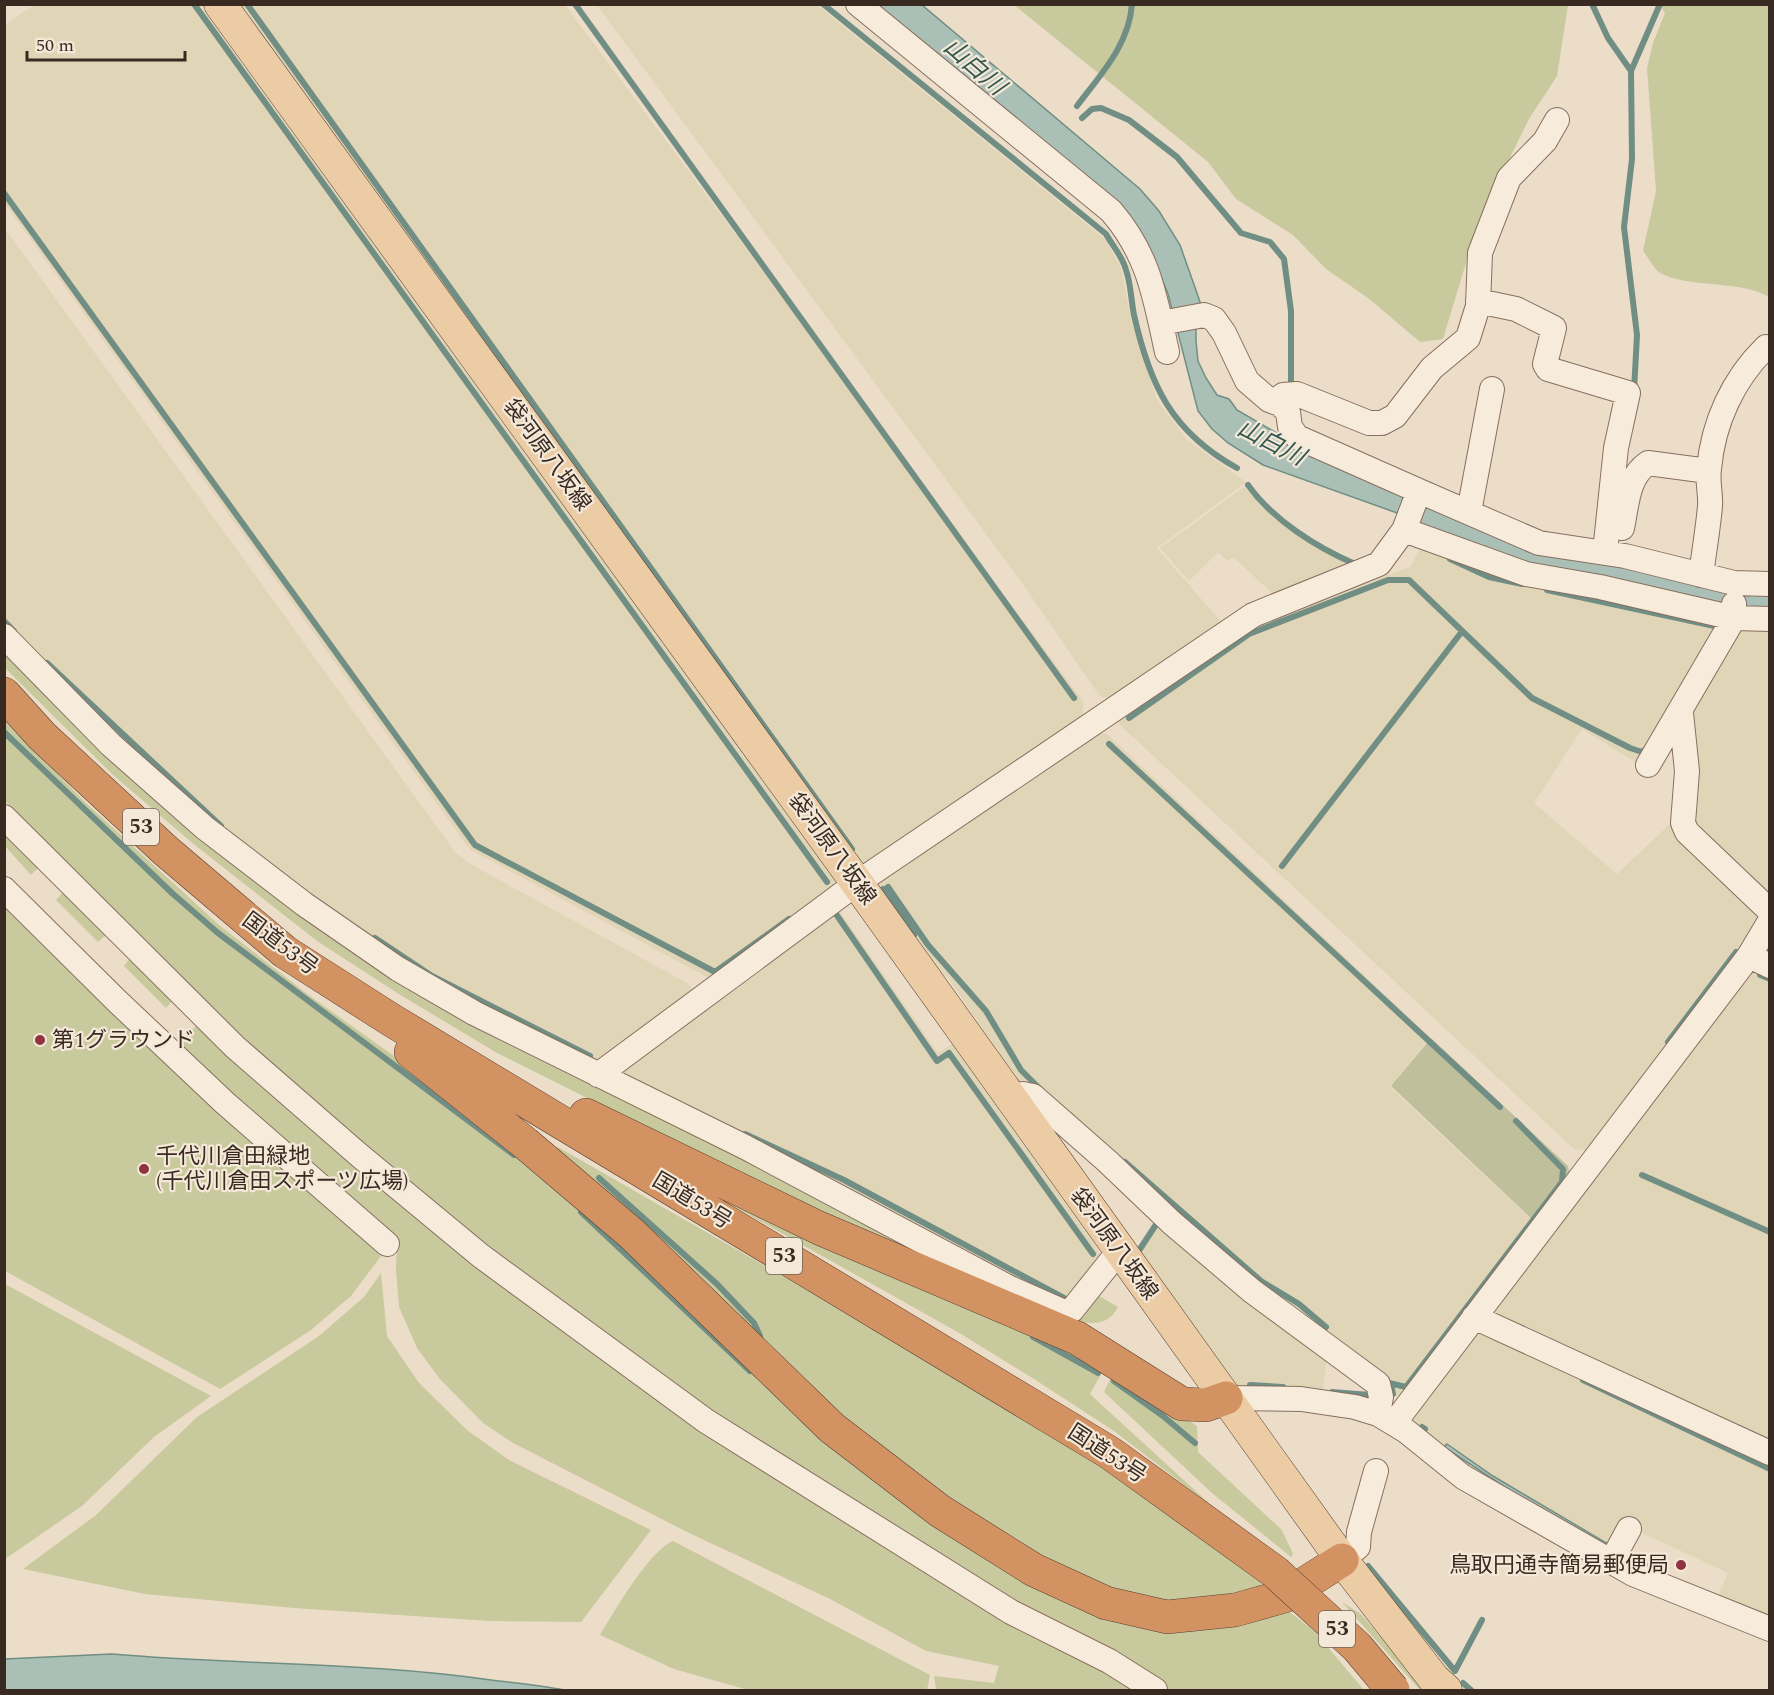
<svg xmlns="http://www.w3.org/2000/svg" width="1774" height="1695" viewBox="0 0 1774 1695" font-family="Spectral,'Noto Sans JP',serif">
<rect width="100%" height="100%" fill="#ecddc9"/>
<path fill="#e1d5b7" d="M 34,5 L 200,5 L 835,880 L 831,897 L 716,979 L 707,977 L 471,850 L 465,843 L 5,204 L 4,25 Z
M 238,5 L 565,5 L 1083,701 L 1083,721 L 865,868 Z
M 597,5 L 817,5 L 1105,239 L 1121,268 L 1132,323 L 1157,400 L 1187,440 L 1246,482 L 1157,548 L 1223,624 L 1108,699 L 1099,695 L 1022,583 Z
M 4,227 L 455,852 L 472,865 L 687,983 L 693,989 L 692,994 L 592,1067 L 368,941 L 182,799 L 5,626 Z
M 1244,487 L 1274,518 L 1316,547 L 1354,566 L 1275,596 L 1233,557 L 1227,561 L 1218,552 L 1189,581 L 1160,548 Z
M 1422,546 L 1721,623 L 1643,767 L 1582,729 L 1534,803 L 1617,874 L 1673,821 L 1764,916 L 1591,1151 L 1574,1149 L 1119,724 L 1120,715 L 1235,636 L 1301,604 L 1410,567 Z
M 1738,627 L 1769,627 L 1769,902 L 1691,826 L 1685,716 Z
M 1099,733 L 1107,734 L 1430,1037 L 1390,1087 L 1535,1223 L 1406,1395 L 1391,1397 L 1366,1371 L 1039,1097 L 1024,1081 L 1016,1081 L 988,1044 L 985,1033 L 948,978 L 918,954 L 870,887 Z
M 836,906 L 938,1053 L 952,1044 L 1096,1246 L 1101,1260 L 1067,1304 L 618,1080 L 618,1068 Z
M 1750,970 L 1769,975 L 1769,1446 L 1496,1315 L 1492,1304 Z
M 1161,1218 L 1328,1352 L 1322,1393 L 1233,1385 L 1135,1259 Z
M 1488,1328 L 1769,1462 L 1769,1623 L 1716,1600 L 1728,1573 L 1634,1529 L 1610,1552 L 1465,1466 L 1414,1423 L 1412,1416 L 1472,1330 Z"/>
<path fill="#c9c99e" d="M 1014,5 L 1568,5 L 1557,76 L 1529,119 L 1479,220 L 1443,339 L 1420,342 L 1368,298 L 1326,269 L 1293,235 L 1236,199 L 1208,162 Z
M 1660,5 L 1769,5 L 1769,297 C 1738,279 1691,289 1660,273 C 1654,269 1648,257 1643,251 L 1656,191 L 1647,68 L 1653,43 L 1665,13 Z
M 4,648 L 245,871 L 651,1107 L 971,1280 L 738,1172 L 581,1095 L 497,1053 L 402,996 L 317,941 L 196,846 L 113,775 L 5,668 Z
M 5,720 L 86,803 L 219,925 L 310,996 L 464,1106 L 641,1258 L 1075,1605 L 1286,1609 L 1314,1631 L 1364,1690 L 1166,1690 L 1013,1601 L 693,1400 L 478,1240 L 266,1062 L 5,801 Z
M 5,830 L 39,867 L 31,875 L 5,846 Z
M 64,891 L 107,934 L 98,942 L 56,900 Z
M 4,905 L 186,1082 L 381,1256 L 351,1296 L 311,1330 L 220,1389 L 5,1271 Z
M 131,957 L 173,1000 L 166,1008 L 124,966 Z
M 198,1024 L 481,1265 L 1140,1690 L 936,1690 L 934,1676 L 994,1683 L 999,1666 L 926,1651 L 830,1599 L 689,1533 L 513,1443 L 483,1423 L 440,1379 L 417,1348 L 399,1307 L 396,1270 L 397,1239 L 307,1163 L 177,1045 Z
M 558,1147 L 1053,1431 L 1254,1576 L 1265,1587 L 1226,1597 L 1146,1602 L 1033,1556 L 869,1443 L 553,1151 Z
M 687,1180 L 1106,1365 L 1090,1394 L 1213,1507 L 1114,1431 L 1034,1379 L 961,1334 Z
M 381,1273 L 387,1336 L 419,1383 L 467,1430 L 509,1460 L 651,1530 L 581,1622 L 489,1621 L 294,1608 L 145,1594 L 23,1569 L 96,1515 L 197,1417 L 319,1336 L 364,1297 Z
M 5,1284 L 211,1396 L 154,1437 L 82,1506 L 5,1559 Z
M 1096,1294 L 1118,1307 C 1110,1324 1094,1325 1078,1321 Z
M 1114,1371 L 1197,1426 L 1198,1452 L 1282,1530 L 1293,1554 L 1291,1557 L 1212,1493 L 1104,1392 Z
M 673,1541 L 930,1675 L 927,1690 L 748,1690 L 674,1669 L 600,1635 C 614,1612 649,1551 673,1541 Z
M 1342,1602 L 1361,1614 L 1427,1690 L 1420,1690 Z"/>
<path fill="#bfbf9c" d="M 1431,1038 L 1568,1166 L 1570,1176 L 1536,1223 L 1391,1086 Z"/>
<path fill="#aac0b7" stroke="#708e83" stroke-width="1.5" d="M 874,5 L 922,5 L 1140,189 L 1159,211 L 1180,245 L 1198,296 L 1201,305 L 1196,323 L 1196,341 L 1198,361 L 1206,378 L 1217,395 L 1229,399 L 1237,410 L 1299,446 L 1490,530 L 1769,594 L 1769,612 L 1725,608 L 1490,556 L 1400,514 L 1263,465 L 1228,443 L 1212,429 L 1198,411 L 1168,294 L 1149,248 Z
M 1447,1444 L 1493,1476 L 1608,1544 L 1606,1548 L 1526,1501 L 1444,1447 Z
M 112,1654 C 238,1665 366,1662 491,1680 C 515,1683 540,1685 564,1690 L 5,1690 L 5,1659 Z"/>
<g fill="none" stroke-linecap="round" stroke-linejoin="round">
<path stroke="#708e83" stroke-width="6" d="M 194,4 L 827,882
M 247,4 L 852,849
M 575,4 L 1074,698
M 823,4 L 1106,234 C 1112,245 1123,257 1126,270 C 1131,284 1131,300 1134,315 C 1150,386 1172,432 1237,468
M 1592,4 L 1608,38 L 1631,71
M 1077,106 C 1101,74 1129,45 1132,4
M 1082,118 L 1092,109 L 1101,108 L 1129,120 L 1177,157 L 1241,233 L 1270,242 L 1284,259 L 1291,311 L 1291,386
M 4,193 L 475,845 L 715,972 L 789,919
M 1634,391 L 1637,335 L 1624,227 L 1632,159 L 1631,71 L 1660,4
M 1248,485 C 1273,520 1316,547 1355,564
M 1450,559 L 1489,577 L 1522,584
M 1547,590 L 1719,627
M 4,621 L 14,631
M 47,663 L 221,826
M 1129,718 L 1249,634 L 1388,580 L 1409,580 L 1532,698 L 1630,748 L 1642,752 L 1647,748
M 4,732 L 173,894 L 218,933 L 514,1155
M 1109,744 L 1500,1107
M 1282,866 L 1460,634
M 888,887 L 928,945 L 986,1011 L 1021,1070 L 1040,1089
M 883,889 L 914,935
M 836,914 L 937,1061 L 949,1053 L 1093,1254
M 375,938 L 432,976 L 590,1056
M 1760,975 L 1770,979
M 1668,1042 L 1736,952
M 745,1134 L 844,1180 L 1064,1298
M 1125,1162 L 1261,1281 L 1299,1304 L 1326,1327
M 1642,1175 L 1770,1232
M 599,1178 L 717,1284 L 754,1323 L 760,1336
M 581,1212 L 750,1371
M 1138,1252 L 1159,1220
M 1033,1337 L 1098,1373
M 1583,1380 L 1770,1469
M 1114,1381 L 1163,1416 L 1195,1443
M 1385,1382 L 1406,1387 L 1562,1182 L 1563,1169 L 1516,1121
M 1391,1384 L 1393,1394
M 1250,1385 L 1283,1387
M 1332,1392 L 1370,1395
M 1422,1427 L 1425,1429
M 1630,1559 L 1653,1569
M 1368,1566 L 1455,1671 L 1482,1620
M 1463,1683 L 1471,1690"/>
<defs>
<path id="minor" d="M 858,4 L 1111,211 C 1149,255 1155,297 1167,352
M 1478,301 L 1516,309 L 1554,328 L 1545,364 L 1548,369 L 1628,393 L 1616,448 L 1605,552
M 1161,323 L 1204,315 L 1214,319 L 1224,333 L 1247,381 L 1269,400 L 1280,404 L 1288,412 L 1290,427 L 1297,437 L 1419,491
M 1274,402 L 1283,395 L 1297,394 L 1369,423 L 1382,423 L 1395,416 L 1432,368 L 1468,338 L 1478,306 L 1480,253 L 1509,178 L 1545,141 L 1557,120
M 1469,512 L 1492,389
M 1622,528 C 1627,505 1627,477 1648,463 L 1708,471
M 1404,530 L 1526,574 L 1600,587 L 1734,618 L 1770,619
M 1701,575 C 1704,552 1708,529 1710,506 C 1711,494 1707,482 1709,469 C 1713,423 1733,379 1766,347
M 4,636 L 111,745 L 205,828 L 304,904 L 398,969 L 474,1013 L 745,1147 L 1010,1288 L 1062,1311 L 1072,1310 L 1119,1251
M 1681,713 L 1687,771 L 1683,823 L 1687,832 L 1770,911
M 1648,765 L 1734,618 L 1734,604
M 4,817 L 235,1047 L 359,1155 L 481,1256 L 706,1421 L 1011,1612 L 1109,1661 L 1155,1690
M 4,889 L 118,1002 L 225,1103 L 387,1244
M 1749,956 L 1770,966
M 598,1075 L 857,883 L 1253,615 L 1379,564 L 1404,530 L 1419,491 L 1539,543 L 1625,556 L 1734,583 L 1770,584
M 1009,1097 L 1023,1094 L 1033,1096 L 1107,1161 L 1172,1223 L 1252,1291 L 1378,1384 L 1381,1397 L 1378,1414
M 1474,1317 L 1770,1453
M 1226,1398 L 1301,1399 L 1355,1407 L 1378,1414 L 1406,1431 L 1463,1477 L 1633,1574 L 1770,1629
M 1395,1422 L 1749,956 L 1770,921
M 1342,1560 L 1358,1547 L 1359,1532 L 1376,1471
M 1611,1562 L 1629,1529"/>
<path id="major" d="M 220,4 L 857,883 L 1342,1560 L 1434,1679 L 1446,1690"/>
<path id="highway" d="M 4,694 L 42,736 L 166,851 L 285,952 L 393,1021 L 1110,1453 L 1275,1572
M 411,1052 L 525,1143 L 632,1234 L 832,1428 L 940,1511 L 1034,1570 L 1106,1603 L 1167,1617 L 1235,1610 L 1285,1596 L 1342,1560
M 586,1115 L 819,1228 L 1077,1338 L 1182,1404 L 1206,1405 L 1226,1398"/>
</defs>
<use href="#minor" stroke="#876f5f" stroke-width="26"/>
<use href="#major" stroke="#553e33" stroke-width="33"/>
<use href="#highway" stroke="#553e33" stroke-width="34"/>
<use href="#minor" stroke="#f7ebdc" stroke-width="24"/>
<use href="#major" stroke="#ebcca5" stroke-width="32"/>
<use href="#highway" stroke="#d39261" stroke-width="33"/>
<defs>
<path id="highway-bridge" d="M 1275,1572 L 1357,1647 L 1393,1690"/>
</defs>
<use href="#highway-bridge" stroke="#553e33" stroke-width="34" stroke-linecap="butt"/>
<use href="#highway-bridge" stroke="#d39261" stroke-width="33"/>
</g>
<g fill="#923340" stroke="#f4e8d8" stroke-width="2">
<circle cx="40" cy="1040" r="6"/>
<circle cx="144" cy="1169" r="6"/>
<circle cx="1681" cy="1565" r="6"/>
</g>
<g text-anchor="middle" dominant-baseline="central" stroke-width="4.5" stroke-linejoin="round" paint-order="stroke">
<g fill="#f4e8d8" stroke="#716358" stroke-width="1.5">
<rect x="123" y="809" width="36" height="36" rx="4.5"/>
<rect x="766" y="1238" width="36" height="36" rx="4.5"/>
<rect x="1319" y="1611" width="36" height="36" rx="4.5"/>
</g>
<g font-size="21" font-weight="bold" fill="#392a21">
<text x="141" y="827">53</text>
<text x="784" y="1256">53</text>
<text x="1337" y="1629">53</text>
</g>
<g font-size="22" fill="#392a21" stroke="#f4e8d8">
<text transform="translate(547 455) rotate(54)">袋河原八坂線</text>
<text transform="translate(832 849) rotate(54)">袋河原八坂線</text>
<text transform="translate(280 944) rotate(37)">国道53号</text>
<text transform="translate(692 1201) rotate(31)">国道53号</text>
<text transform="translate(1114 1244) rotate(54)">袋河原八坂線</text>
<text transform="translate(1107 1454) rotate(33)">国道53号</text>
</g>
<g font-size="22" fill="#392a21" stroke="#f4e8d8" text-anchor="start">
<text x="52" y="1040">第1グラウンド</text>
<text x="156" y="1156">千代川倉田緑地<tspan x="156" dy="25">(千代川倉田スポーツ広場)</tspan></text>
<text x="1669" y="1565" text-anchor="end">鳥取円通寺簡易郵便局</text>
</g>
<g font-size="24" font-style="italic" fill="#325750" stroke="#f4e8d8">
<text transform="translate(974 67) rotate(41)">山白川</text>
<text transform="translate(1271 443) rotate(27)">山白川</text>
</g>
</g>
<rect width="1774" height="1695" fill="none" stroke="#392a21" stroke-width="12"/>
<path d="M27 51v9h158v-9" fill="none" stroke="#392a21" stroke-width="3"/>
<text x="36" y="51" font-size="18" fill="#392a21" stroke="#f4e8d8" stroke-width="4.5" paint-order="stroke">50 m</text>
</svg>
